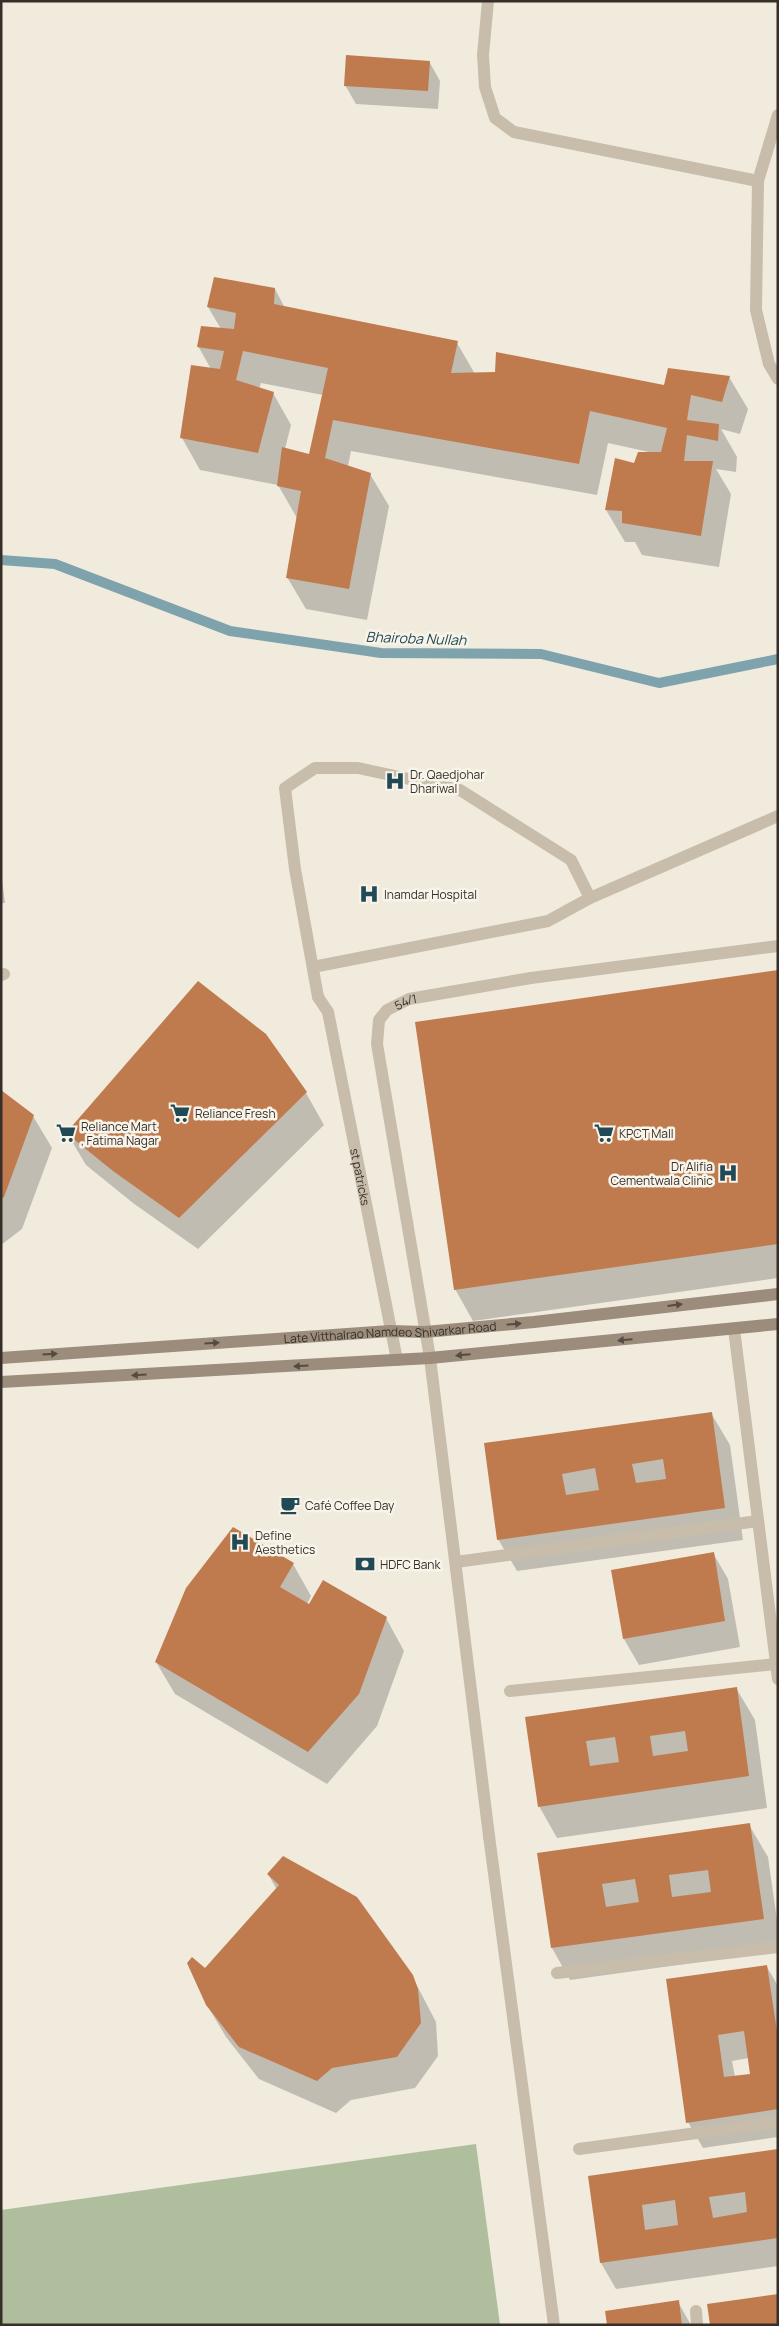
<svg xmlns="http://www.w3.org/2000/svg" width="779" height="2326" viewBox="0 0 779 2326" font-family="Manrope,sans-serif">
<rect width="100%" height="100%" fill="#f1ebde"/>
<path fill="#afbf9e" d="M 476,2144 L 500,2325 L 1,2325 L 1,2210 Z"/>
<path fill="#0003" fill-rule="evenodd" d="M 430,63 L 440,81 L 438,109 L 356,104 L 345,85 Z
M 275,289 L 285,308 L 457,343 L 475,374 L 665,386 L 729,377 L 748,409 L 740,434 L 721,429 L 737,457 L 736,472 L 716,469 L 731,494 L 719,567 L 642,555 L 635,542 L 625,542 L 606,510 L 635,464 L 649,452 L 608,443 L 597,495 L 351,451 L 348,466 L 370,474 L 389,506 L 367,620 L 306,609 L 287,577 L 297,518 L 278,485 L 200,470 L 182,438 L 211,369 L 198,346 L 221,329 L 208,307 ZM 261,383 L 323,395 L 310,455 L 285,449 L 291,425 L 273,393 L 259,389 Z
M 1,872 L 5,903 L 1,903 Z
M 778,972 L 778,1278 L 473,1321 L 455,1289 Z
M 1,1092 L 33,1116 L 52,1148 L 22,1229 L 1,1245 Z
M 306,1093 L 324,1125 L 198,1249 L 133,1203 L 86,1165 L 67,1133 Z
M 711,1413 L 730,1445 L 743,1540 L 517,1571 L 498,1539 L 485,1445 Z
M 713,1553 L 728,1579 L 740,1647 L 639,1665 L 624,1639 Z
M 293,1564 L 311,1596 L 307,1604 L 386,1618 L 404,1651 L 377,1726 L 327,1784 L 175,1694 L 156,1662 Z
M 736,1688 L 755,1720 L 767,1808 L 557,1838 L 539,1806 L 527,1718 Z
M 749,1825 L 768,1857 L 778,1927 L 778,1951 L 570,1980 L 552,1948 L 538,1854 Z
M 268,1874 L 412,1976 L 436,2022 L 438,2056 L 415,2088 L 351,2100 L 336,2113 L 259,2079 L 226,2037 L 207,2005 L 205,1970 L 277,1890 Z
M 767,1967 L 778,1986 L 778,2137 L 703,2148 L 688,2122 L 668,1980 ZM 749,2058 L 752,2075 L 735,2077 L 732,2061 Z
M 778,2150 L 778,2266 L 616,2289 L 601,2263 L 589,2177 Z
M 678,2302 L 691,2325 L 609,2325 Z"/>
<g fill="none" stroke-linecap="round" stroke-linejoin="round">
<path stroke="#7ea3ac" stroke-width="10" d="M 1,560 L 55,564 L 230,631 L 381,653 L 541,654 L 659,683 L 778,659"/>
</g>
<path fill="#bf7b4e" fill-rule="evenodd" d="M 346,55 L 430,61 L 428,91 L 344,86 Z
M 214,277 L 275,288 L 274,304 L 458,341 L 451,373 L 495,372 L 496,352 L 664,385 L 668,368 L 730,376 L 722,402 L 691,395 L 687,420 L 719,424 L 718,441 L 687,435 L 684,461 L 713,461 L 701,536 L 622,523 L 622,511 L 605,510 L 615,458 L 634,463 L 638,452 L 661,452 L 667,428 L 590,411 L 579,464 L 333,420 L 325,458 L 371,473 L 349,589 L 286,578 L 301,491 L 277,486 L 282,447 L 309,454 L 328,368 L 243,351 L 236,380 L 274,392 L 258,453 L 180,438 L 191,365 L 220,369 L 224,351 L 197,347 L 201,326 L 234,329 L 236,313 L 207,307 Z
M 778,970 L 778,1244 L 454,1290 L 415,1022 Z
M 198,981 L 266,1034 L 307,1092 L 179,1218 L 113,1171 L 66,1133 Z
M 1,1090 L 34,1115 L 4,1197 L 1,1199 Z
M 712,1412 L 725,1508 L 497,1540 L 484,1443 ZM 663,1459 L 666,1479 L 636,1483 L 632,1464 ZM 595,1468 L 599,1490 L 566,1495 L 562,1474 Z
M 233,1527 L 294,1563 L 280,1587 L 309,1604 L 323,1580 L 387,1617 L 359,1694 L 308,1752 L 155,1662 L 186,1588 Z
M 714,1552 L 725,1621 L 623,1639 L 611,1570 Z
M 737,1687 L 749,1776 L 538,1807 L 525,1717 ZM 685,1731 L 688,1751 L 653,1756 L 650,1736 ZM 615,1737 L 619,1762 L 590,1766 L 586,1741 Z
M 750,1823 L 764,1919 L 551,1948 L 537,1853 ZM 708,1870 L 711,1892 L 672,1897 L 669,1875 ZM 635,1879 L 639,1902 L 606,1907 L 602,1884 Z
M 283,1856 L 357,1897 L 413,1975 L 418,1989 L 421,2023 L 397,2057 L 332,2068 L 317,2081 L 239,2047 L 206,2005 L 187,1963 L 192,1957 L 205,1968 L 279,1885 L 267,1874 Z
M 767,1965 L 778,2038 L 778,2109 L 686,2123 L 666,1979 ZM 744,2031 L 750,2074 L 724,2077 L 718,2035 Z
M 778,2149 L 778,2238 L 600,2263 L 588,2176 ZM 745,2192 L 747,2212 L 713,2218 L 709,2197 ZM 675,2200 L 678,2225 L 645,2230 L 642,2205 Z
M 778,2294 L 778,2325 L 710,2325 L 707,2304 Z
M 679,2300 L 682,2325 L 607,2325 L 605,2311 Z"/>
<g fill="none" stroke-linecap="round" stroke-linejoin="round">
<g stroke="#c8bdaa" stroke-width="12">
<path d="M 488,1 L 483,55 L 485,87 L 495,118 L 514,132 L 758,181"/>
<path d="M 778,115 L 758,181 L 756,310 L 769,364 L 778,379"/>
<path d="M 313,967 L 548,921 L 590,898"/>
<path d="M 1,975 L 4,974"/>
<path d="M 318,997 L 295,869 L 285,788 L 315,768 L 358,768 L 460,790 L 571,860 L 590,898 L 778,816"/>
<path id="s1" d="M 430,1358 L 377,1044 L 379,1020 L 387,1010 L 409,999 L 531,978 L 778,946"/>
<path d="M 510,1691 L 776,1664"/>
<path d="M 489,1836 L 554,2325"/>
<path d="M 557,1973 L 778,1947"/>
</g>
<g stroke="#c8bdaa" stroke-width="12">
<path id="s2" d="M 318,997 L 328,1012 L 397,1360"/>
<path d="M 734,1329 L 778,1679"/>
<path d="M 430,1358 L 489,1836"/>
<path d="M 456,1562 L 758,1521"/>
<path d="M 579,2149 L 778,2122"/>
<path d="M 696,2311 L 697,2325"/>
</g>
<g stroke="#9c8c7b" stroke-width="12">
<path id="s3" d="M 1,1358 L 390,1331 L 425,1332 L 534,1322 L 778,1294"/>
<path d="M 1,1382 L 430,1358 L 778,1324"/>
</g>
</g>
<defs><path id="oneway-solid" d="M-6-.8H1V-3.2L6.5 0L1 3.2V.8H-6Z" transform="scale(1.25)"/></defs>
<g fill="#554b42">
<use href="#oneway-solid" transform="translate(675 1305) rotate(-7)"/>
<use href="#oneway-solid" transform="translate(514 1324) rotate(-5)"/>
<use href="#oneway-solid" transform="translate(625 1340) rotate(175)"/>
<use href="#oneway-solid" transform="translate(212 1343) rotate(-4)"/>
<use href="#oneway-solid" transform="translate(50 1354) rotate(-4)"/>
<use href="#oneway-solid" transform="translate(463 1355) rotate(175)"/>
<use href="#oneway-solid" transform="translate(301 1366) rotate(177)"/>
<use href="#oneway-solid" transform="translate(139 1375) rotate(177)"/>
</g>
<defs>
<symbol id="hospital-bare" viewBox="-9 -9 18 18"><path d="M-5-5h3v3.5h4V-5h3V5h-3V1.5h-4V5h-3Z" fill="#214a56" stroke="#f9f4ea" stroke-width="2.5" paint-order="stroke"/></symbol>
<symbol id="supermarket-bare" viewBox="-9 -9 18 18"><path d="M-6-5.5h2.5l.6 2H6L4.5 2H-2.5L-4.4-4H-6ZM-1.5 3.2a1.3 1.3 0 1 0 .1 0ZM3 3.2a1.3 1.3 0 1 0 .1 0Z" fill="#214a56" stroke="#f9f4ea" stroke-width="2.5" paint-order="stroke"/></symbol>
<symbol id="cafe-bare" viewBox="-9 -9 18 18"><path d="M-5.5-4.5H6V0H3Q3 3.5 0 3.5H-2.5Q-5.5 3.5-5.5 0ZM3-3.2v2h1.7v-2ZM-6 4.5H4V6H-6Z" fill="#214a56" stroke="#f9f4ea" stroke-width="2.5" paint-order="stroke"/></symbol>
<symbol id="bank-bare" viewBox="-9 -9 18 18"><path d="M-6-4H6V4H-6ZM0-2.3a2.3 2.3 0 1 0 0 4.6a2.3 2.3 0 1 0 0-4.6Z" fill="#214a56" stroke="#f9f4ea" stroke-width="2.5" paint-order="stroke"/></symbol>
</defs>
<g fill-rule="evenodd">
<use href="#hospital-bare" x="381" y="767" width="28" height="28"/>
<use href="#hospital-bare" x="355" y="880" width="28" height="28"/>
<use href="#supermarket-bare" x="166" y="1099" width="28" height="28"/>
<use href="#supermarket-bare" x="52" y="1119" width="28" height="28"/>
<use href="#supermarket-bare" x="590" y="1119" width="28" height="28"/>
<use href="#hospital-bare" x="714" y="1159" width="28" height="28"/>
<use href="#cafe-bare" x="276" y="1491" width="28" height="28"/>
<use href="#hospital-bare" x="226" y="1528" width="28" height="28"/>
<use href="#bank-bare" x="351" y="1550" width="28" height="28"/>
</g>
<g text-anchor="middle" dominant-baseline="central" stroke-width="5" stroke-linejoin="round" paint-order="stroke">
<g font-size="12" fill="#362f29" stroke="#f9f4ea" text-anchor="start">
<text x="410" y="774">Dr. Qaedjohar<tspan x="410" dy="14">Dhariwal</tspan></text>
<text x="384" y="894">Inamdar Hospital</text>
<text x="195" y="1113">Reliance Fresh</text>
<text x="81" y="1126">Reliance Mart<tspan x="81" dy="14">, Fatima Nagar</tspan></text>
<text x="619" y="1133">KPCT Mall</text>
<text x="713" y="1166" text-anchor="end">Dr Alifia<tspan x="713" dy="14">Cementwala Clinic</tspan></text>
<text x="305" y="1505">Café Coffee Day</text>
<text x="255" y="1535">Define<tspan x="255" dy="14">Aesthetics</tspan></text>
<text x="380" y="1564">HDFC Bank</text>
</g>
<g font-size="12" fill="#362f29" stroke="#f9f4ea">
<text stroke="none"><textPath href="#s1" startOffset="376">54/1</textPath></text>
<text stroke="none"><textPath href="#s2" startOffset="186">st patricks</textPath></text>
<text stroke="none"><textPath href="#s3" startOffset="390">Late Vitthalrao Namdeo Shivarkar Road</textPath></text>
</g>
<g font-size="14" font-style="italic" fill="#214a56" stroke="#f9f4ea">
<text transform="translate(416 638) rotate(2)">Bhairoba Nullah</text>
</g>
</g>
<rect width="779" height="2326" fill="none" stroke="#362f29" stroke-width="5"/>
</svg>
